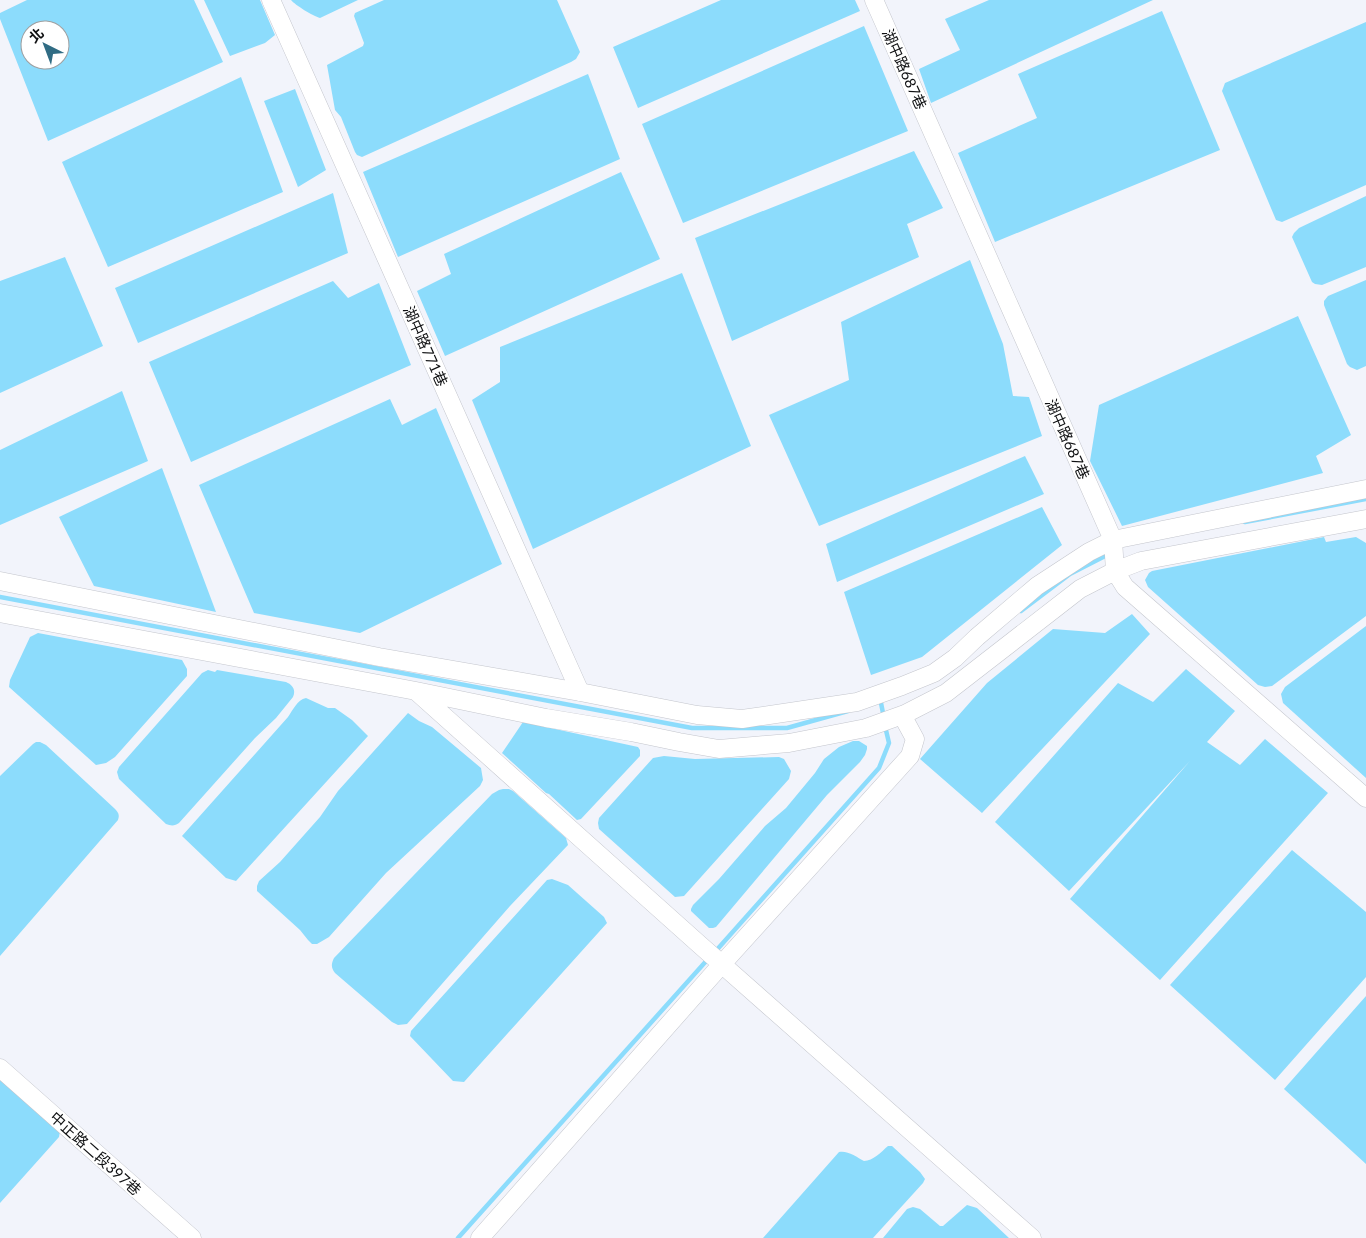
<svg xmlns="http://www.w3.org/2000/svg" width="1366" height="1238" viewBox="0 0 1366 1238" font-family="Lato,'Noto Sans TC',sans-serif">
<rect width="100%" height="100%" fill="#f2f4fb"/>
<path fill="#8cdcfc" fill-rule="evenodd" d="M 27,0 L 194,0 L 223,62 L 48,141 L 0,19 L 0,13 ZM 30,30 L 60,30 L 60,60 L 30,60 Z
M 204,0 L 260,0 L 275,35 L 265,43 L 230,56 Z
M 291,0 L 358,0 L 320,18 C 313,16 295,5 291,0 Z
M 384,0 L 557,0 L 580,52 L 576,59 L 571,62 L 362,157 L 357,155 L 355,152 L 341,117 L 335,110 L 327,65 L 363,46 L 364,43 L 354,16 L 355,13 Z
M 721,0 L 855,0 L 860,11 L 638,108 L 613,47 Z
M 989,0 L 1153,0 L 931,103 L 919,69 L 960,50 L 945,19 Z
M 1162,11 L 1220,150 L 995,242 L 958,153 L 1037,118 L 1018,74 Z
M 1366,22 L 1366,185 L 1282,222 L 1276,220 L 1222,91 L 1225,83 Z
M 864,26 L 908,131 L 683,223 L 642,124 Z
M 588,74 L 620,159 L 398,257 L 363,172 Z
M 241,77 L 283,192 L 108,267 L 62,162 Z
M 295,89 L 326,170 L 298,187 L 264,101 Z
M 914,151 L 943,208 L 907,224 L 919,257 L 732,341 L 695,238 Z
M 621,172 L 660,259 L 445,356 L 417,291 L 451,274 L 444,254 Z
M 333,193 L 348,253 L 138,343 L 115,288 Z
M 1366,196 L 1366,267 L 1322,285 L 1315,284 L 1312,282 L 1292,237 L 1294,233 L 1299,228 Z
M 65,257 L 103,346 L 0,393 L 0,281 Z
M 970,260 L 1003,344 L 1013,396 L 1029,397 L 1042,436 L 819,526 L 769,415 L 849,380 L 841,322 Z
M 682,273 L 751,446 L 533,549 L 472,400 L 500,382 L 500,347 Z
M 1366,280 L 1366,366 L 1357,370 L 1350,367 L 1347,364 L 1324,305 L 1324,301 L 1328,296 Z
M 333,281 L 348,298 L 379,283 L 411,365 L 191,462 L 149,362 Z
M 1298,316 L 1351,435 L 1316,456 L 1323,473 L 1122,526 L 1090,461 L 1099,405 Z
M 122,391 L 148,461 L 0,525 L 0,450 Z
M 390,399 L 402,425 L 436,408 L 502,564 L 360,633 L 254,613 L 199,485 Z
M 1025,456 L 1044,494 L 837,582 L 826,544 Z
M 162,468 L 216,612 L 94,586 L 59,517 Z
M 1042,507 L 1062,545 L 922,657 L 871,675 L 844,592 Z
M 1324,537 L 1326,542 L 1356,537 L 1366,543 L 1366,616 L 1272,686 L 1265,687 L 1258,685 L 1148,587 L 1145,580 L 1149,573 L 1152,571 Z
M 1132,614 L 1150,634 L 982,813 L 920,759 L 987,683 L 1053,629 L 1105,633 Z
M 1366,626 L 1366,778 L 1283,703 L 1281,694 L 1285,687 Z
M 38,633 L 182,660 L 187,669 L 187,676 L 115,757 L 106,763 L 96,765 L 9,687 L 10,680 L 30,637 Z
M 1186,669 L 1235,711 L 1207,742 L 1240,765 L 1265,739 L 1328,793 L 1160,980 L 1070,899 L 1190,761 L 1069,891 L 995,822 L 1118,683 L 1153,702 Z
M 208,670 L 215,672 L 217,670 L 286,682 C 293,685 296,690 293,697 L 276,718 L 255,738 L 179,823 C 175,826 171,826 166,824 L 119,779 L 117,772 L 119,767 L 202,673 Z
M 306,698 L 328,708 L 335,708 L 352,720 L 368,736 L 236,881 L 226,878 L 182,836 L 288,717 C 293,710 297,700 306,698 Z
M 408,713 L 419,721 L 432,727 L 481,768 L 483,780 L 480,786 L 386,873 L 329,937 L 317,944 L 312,944 L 308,940 L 300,930 L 257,891 L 257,886 L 259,881 L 280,862 L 320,817 L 338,791 Z
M 523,722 L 638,747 L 640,750 L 640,756 L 581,819 L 577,820 L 549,794 L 546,793 L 502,753 Z
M 853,741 L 859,741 L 867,746 L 867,749 L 865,755 L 860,762 L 827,795 L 716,927 L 713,928 L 709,928 L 691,911 L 691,909 L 693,905 L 719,879 L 765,826 L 786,808 L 815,773 L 824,759 L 839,747 Z
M 36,742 L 40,742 L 46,745 L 114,808 C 118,812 120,814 118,820 L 0,956 L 0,776 L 33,744 Z
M 664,756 L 695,759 L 779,757 L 784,759 L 791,771 L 789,779 L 684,896 L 675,897 L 599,829 L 598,823 L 599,818 L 653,758 Z
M 503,789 L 509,789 L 513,791 L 566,838 L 568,845 L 510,906 L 407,1024 L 398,1025 L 392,1022 L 335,973 C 331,968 331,964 334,958 L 492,794 L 499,790 Z
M 1292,850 L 1366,912 L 1366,977 L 1275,1080 L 1170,985 Z
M 552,879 L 568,885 L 604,917 L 607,923 L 464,1082 L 453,1081 L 410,1036 L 411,1031 L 547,880 Z
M 1366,996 L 1366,1164 L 1284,1089 Z
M 0,1074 L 60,1131 L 59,1137 L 0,1203 Z
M 888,1146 L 892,1146 L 920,1172 L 925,1179 L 923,1183 L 873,1238 L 763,1238 L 839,1152 C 847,1150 857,1157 864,1161 C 873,1161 881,1152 888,1146 Z
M 967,1205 L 977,1208 L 1009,1238 L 883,1238 L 907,1209 L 913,1207 L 920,1209 L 940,1226 L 943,1226 Z"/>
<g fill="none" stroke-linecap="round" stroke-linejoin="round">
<path stroke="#8cdcfc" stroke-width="4.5" d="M 1245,522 L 1366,499
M 0,597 L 692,728 L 787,728 L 848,711
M 1021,611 L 1070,574 L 1109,554
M 881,703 L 884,718
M 714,953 L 879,768 L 889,743 L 885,726
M 458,1238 L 708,959"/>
<defs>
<path id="street" d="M 271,0 L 580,692
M 874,0 L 1113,540 L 1115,571 L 1125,587 L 1366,798
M 0,581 L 379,657 L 580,692 L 697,715 L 742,719 L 857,702 L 902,686 L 934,673 L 955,658 L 977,637 L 1037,586 L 1089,552 L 1113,540 L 1366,489
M 0,613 L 416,691 L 546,718 L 631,732 L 679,742 L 719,749 L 789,743 L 866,728 L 905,714 L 946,693 L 1080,589 L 1115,571 L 1141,561 L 1366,519
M 417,692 L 700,945 L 1032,1238
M 0,1068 L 192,1238
M 480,1238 L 722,964 L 910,756 L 915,739 L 902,715"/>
</defs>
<use href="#street" stroke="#c4c6cd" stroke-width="19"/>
<use href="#street" stroke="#fff" stroke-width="18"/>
</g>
<g text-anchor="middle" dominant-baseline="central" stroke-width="4" stroke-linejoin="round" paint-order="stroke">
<g font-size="15" fill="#0f1012" stroke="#fff">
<text transform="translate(905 69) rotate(66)">湖中路687巷</text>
<text transform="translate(426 346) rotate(66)">湖中路771巷</text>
<text transform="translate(1068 439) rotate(66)">湖中路687巷</text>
<text transform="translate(96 1153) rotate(42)">中正路二段397巷</text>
</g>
</g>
<g transform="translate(45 45) rotate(318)"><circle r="24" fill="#ffffff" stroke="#9f9fa0"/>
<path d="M0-4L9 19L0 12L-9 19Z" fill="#306c84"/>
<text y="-8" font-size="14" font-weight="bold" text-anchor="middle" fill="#0f1012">北</text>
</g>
</svg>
